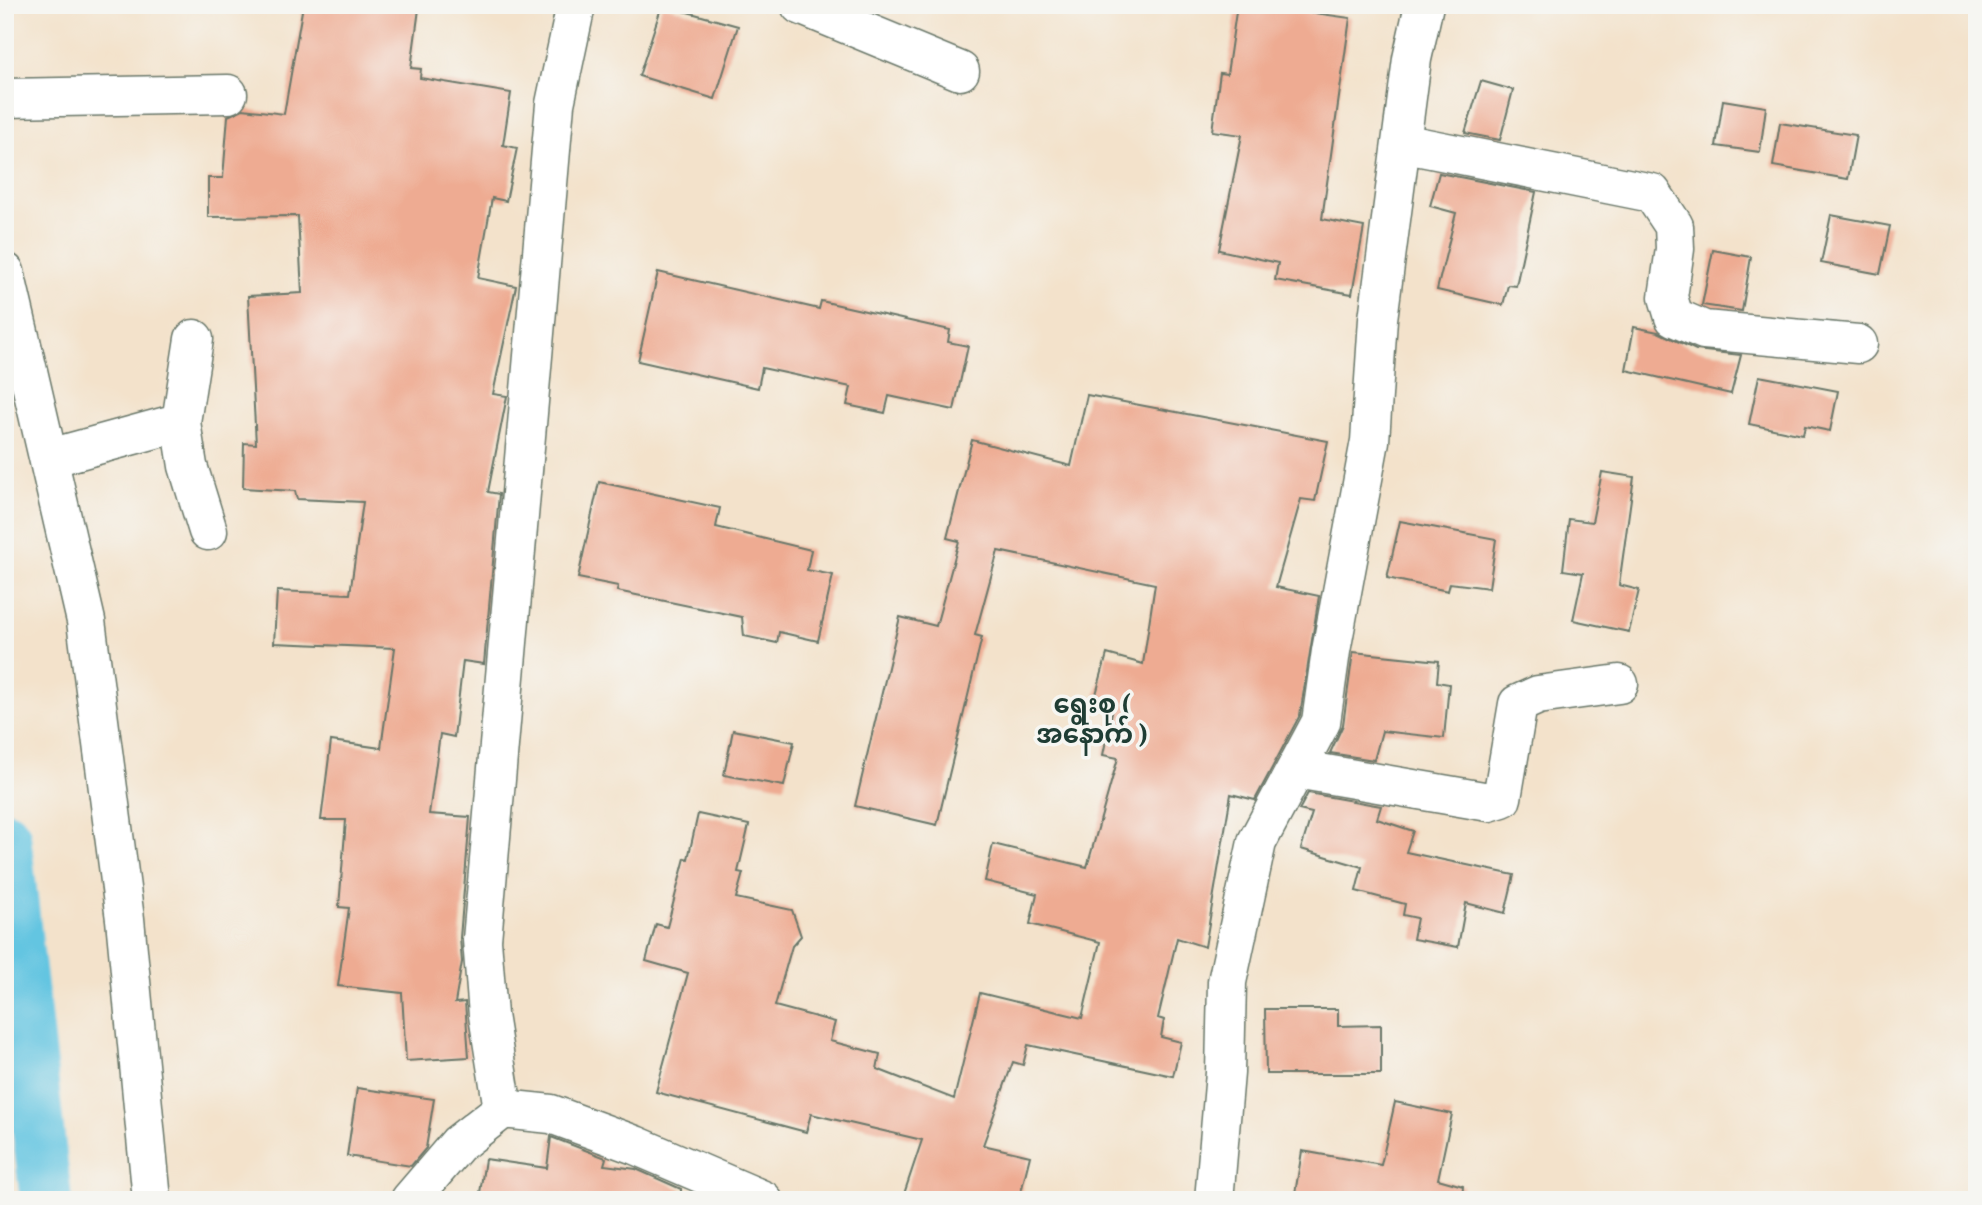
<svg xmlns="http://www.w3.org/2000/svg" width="1982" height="1205" viewBox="0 0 1982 1205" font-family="'Gentium Book Plus','Noto Sans Myanmar',serif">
<rect width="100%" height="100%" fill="#f6f6f2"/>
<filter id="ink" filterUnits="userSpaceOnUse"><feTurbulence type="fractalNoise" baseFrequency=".0143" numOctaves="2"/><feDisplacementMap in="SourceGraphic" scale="14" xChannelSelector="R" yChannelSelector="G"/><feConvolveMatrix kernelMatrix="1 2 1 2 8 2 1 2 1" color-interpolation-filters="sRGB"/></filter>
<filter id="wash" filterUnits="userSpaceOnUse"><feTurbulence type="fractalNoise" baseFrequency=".00686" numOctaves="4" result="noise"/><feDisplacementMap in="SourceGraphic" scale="28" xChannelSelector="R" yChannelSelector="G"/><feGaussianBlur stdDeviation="1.57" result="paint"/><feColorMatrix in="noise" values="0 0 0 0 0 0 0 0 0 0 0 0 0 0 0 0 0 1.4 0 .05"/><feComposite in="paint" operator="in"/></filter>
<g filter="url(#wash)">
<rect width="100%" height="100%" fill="#f3e2cb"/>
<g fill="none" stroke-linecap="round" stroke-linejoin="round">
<path stroke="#63c5e1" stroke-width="52" d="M 5,837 L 46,1200"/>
</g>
<g id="blocks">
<path fill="#eeab92" d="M 303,5 L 396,5 L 419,9 L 411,68 L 421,69 L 420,78 L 511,93 L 503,145 L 517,148 L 506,201 L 492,198 L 478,278 L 516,286 L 493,394 L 507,396 L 488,492 L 499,494 L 484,664 L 463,661 L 454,737 L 440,734 L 429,814 L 470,817 L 460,938 L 462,962 L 455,1003 L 465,1002 L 469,1057 L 406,1061 L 402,993 L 338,986 L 349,908 L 339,907 L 346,820 L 321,820 L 331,741 L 381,748 L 395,648 L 274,643 L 277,591 L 350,594 L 363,502 L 297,499 L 295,491 L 243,488 L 244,443 L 256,444 L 248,296 L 302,293 L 298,216 L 208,217 L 208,178 L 223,178 L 228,116 L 243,109 L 284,114 Z
M 662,5 L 738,26 L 715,99 L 639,76 Z
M 1237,5 L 1259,5 L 1350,18 L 1322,219 L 1364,227 L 1352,294 L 1275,280 L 1278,263 L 1219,250 L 1242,135 L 1212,131 L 1220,73 L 1227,74 Z
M 1481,81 L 1513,90 L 1500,140 L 1465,133 Z
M 1723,100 L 1766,107 L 1760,152 L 1716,146 Z
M 1780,123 L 1856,135 L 1848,179 L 1773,166 Z
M 1439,173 L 1536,192 L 1516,286 L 1508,285 L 1503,305 L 1437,290 L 1456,213 L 1430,206 Z
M 1831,215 L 1890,226 L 1880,274 L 1821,263 Z
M 1713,250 L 1751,257 L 1742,311 L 1702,305 Z
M 658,272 L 819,309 L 821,301 L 950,330 L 948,342 L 968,346 L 954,410 L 889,396 L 885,413 L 847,405 L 851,387 L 762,368 L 758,388 L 638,361 Z
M 1634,327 L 1658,332 L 1696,350 L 1741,355 L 1731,394 L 1626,370 Z
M 1759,376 L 1838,391 L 1830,431 L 1805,426 L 1803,435 L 1749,424 Z
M 1087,395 L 1328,441 L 1315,501 L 1301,499 L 1276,587 L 1319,596 L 1300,715 L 1255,800 L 1231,794 L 1205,947 L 1177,938 L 1158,1018 L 1164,1020 L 1161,1037 L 1181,1042 L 1173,1076 L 1028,1045 L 1023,1065 L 1013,1062 L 983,1145 L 1030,1156 L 1019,1200 L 902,1200 L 922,1140 L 811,1114 L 806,1132 L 656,1092 L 688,973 L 646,961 L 656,924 L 667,927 L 685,858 L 688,859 L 698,814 L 749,825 L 738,872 L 743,873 L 736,898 L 792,910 L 801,936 L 792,946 L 775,1006 L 835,1022 L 830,1041 L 880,1054 L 877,1069 L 954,1099 L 980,993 L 1082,1018 L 1100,942 L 1030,924 L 1037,894 L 985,881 L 993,844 L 1087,867 L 1118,758 L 1103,755 L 1114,702 L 1095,698 L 1107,654 L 1143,664 L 1155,584 L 998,551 L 975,635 L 982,637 L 937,825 L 855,806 L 900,617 L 936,626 L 959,541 L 947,538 L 972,440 L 1071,466 Z
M 1602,472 L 1634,477 L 1619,585 L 1639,590 L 1629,632 L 1573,620 L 1583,573 L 1563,570 L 1569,519 L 1592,522 Z
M 599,482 L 720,508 L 716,527 L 811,550 L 807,570 L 833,575 L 818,641 L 779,632 L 777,643 L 744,636 L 742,617 L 617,591 L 618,586 L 578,578 Z
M 1400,521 L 1496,539 L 1489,588 L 1450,583 L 1448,591 L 1387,578 Z
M 1353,652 L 1439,661 L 1437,682 L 1449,684 L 1444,738 L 1382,731 L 1374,760 L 1330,753 L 1343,725 Z
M 733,730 L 794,742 L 784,786 L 724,775 Z
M 1308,793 L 1381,806 L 1377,819 L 1413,831 L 1406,852 L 1514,875 L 1505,913 L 1466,903 L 1458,947 L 1413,939 L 1417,918 L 1403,915 L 1405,904 L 1356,891 L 1362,867 L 1301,849 L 1312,813 L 1299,810 Z
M 1265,1009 L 1338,1009 L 1338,1026 L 1381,1025 L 1381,1074 L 1266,1074 Z
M 357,1088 L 434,1099 L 426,1148 L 411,1166 L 347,1156 Z
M 1395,1102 L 1452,1114 L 1438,1179 L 1463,1186 L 1462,1200 L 1294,1200 L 1302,1151 L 1381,1165 Z
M 551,1137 L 606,1158 L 604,1165 L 636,1169 L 681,1189 L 681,1200 L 479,1200 L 485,1159 L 547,1168 Z"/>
</g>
</g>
<g filter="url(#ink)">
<use href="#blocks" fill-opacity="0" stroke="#697769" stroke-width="2"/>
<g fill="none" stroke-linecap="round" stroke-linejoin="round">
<defs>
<path id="street" d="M 800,5 L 960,71
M 5,98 L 228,94
M 1401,143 L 1652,193 L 1674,226 L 1675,249 L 1668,297 L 1674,317 L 1704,330 L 1858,344
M 181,422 L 194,339
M 50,458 L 181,422 L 188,466 L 208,531
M 1296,769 L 1489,802 L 1502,798 L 1518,704 L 1538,695 L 1619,684
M 503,1109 L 488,1015 L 482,940 L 555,104 L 576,5
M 410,1200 L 458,1144 L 503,1109 L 551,1114 L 635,1145 L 763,1200
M 1214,1200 L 1225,1073 L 1227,982 L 1257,842 L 1321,722 L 1331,651 L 1370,441 L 1378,319 L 1412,59 L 1424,5"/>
<path id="secondary" d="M 5,272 L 86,621 L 125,919 L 152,1200"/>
</defs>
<use href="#street" stroke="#697769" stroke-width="41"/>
<use href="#secondary" stroke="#697769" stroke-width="41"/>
<use href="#street" stroke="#fff" stroke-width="38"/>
<use href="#secondary" stroke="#fff" stroke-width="38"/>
</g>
</g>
<g text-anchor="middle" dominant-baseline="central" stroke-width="7" stroke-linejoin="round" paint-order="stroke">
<g font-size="26" font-weight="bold" fill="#1f3d34" stroke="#f6f6f2">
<text x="1092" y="703">ရွေးစု (<tspan x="1092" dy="30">အနောက် )</tspan></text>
</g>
</g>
<rect width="1982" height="1205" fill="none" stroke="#f6f6f2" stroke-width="28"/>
</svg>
